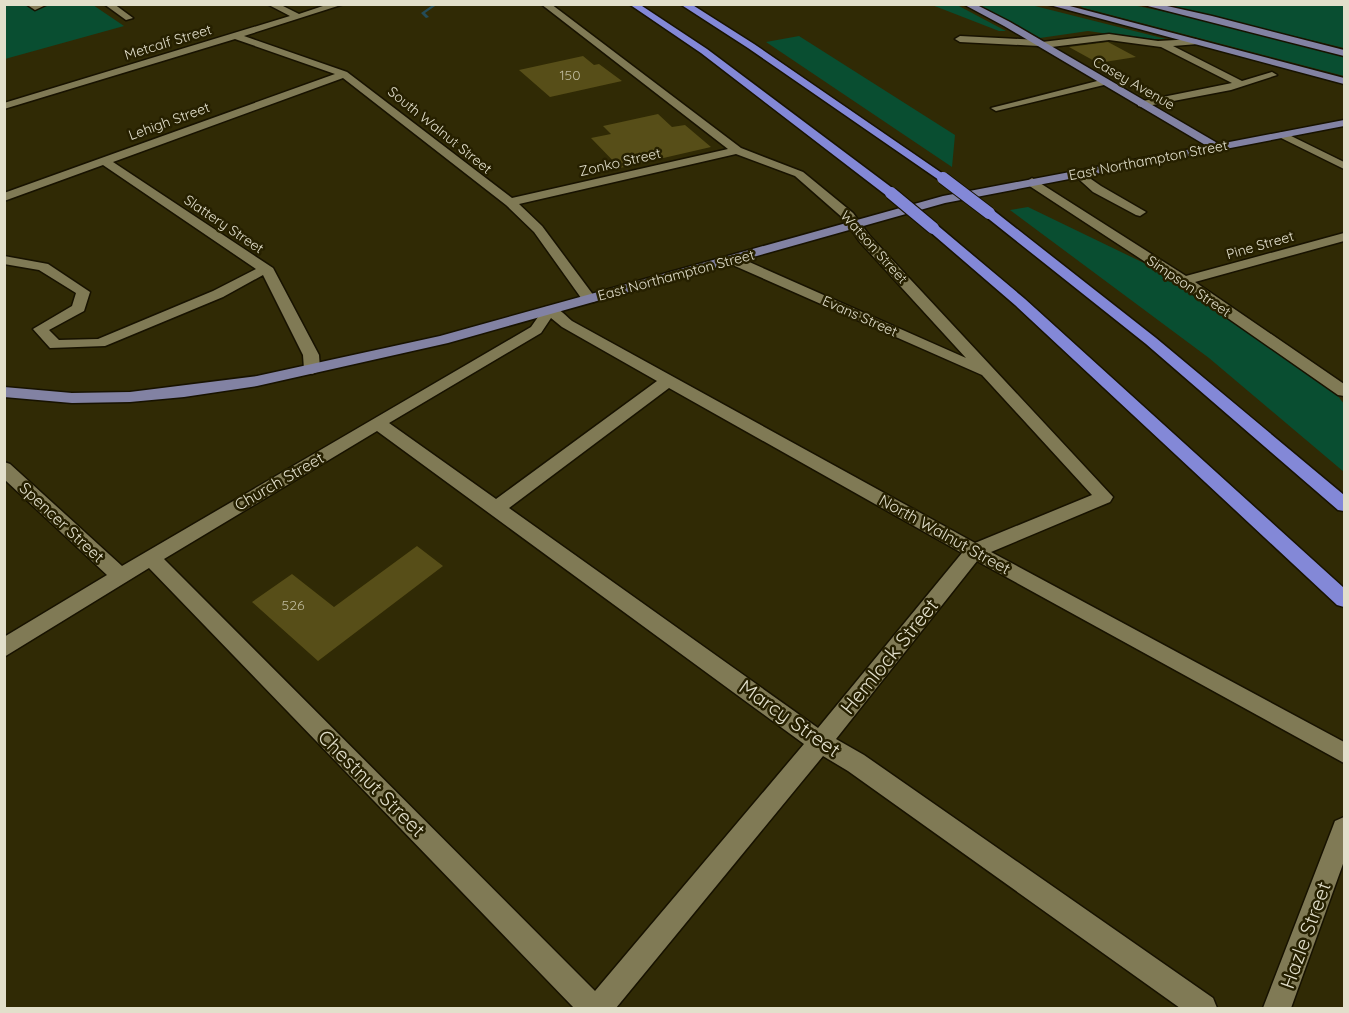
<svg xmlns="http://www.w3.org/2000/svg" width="1349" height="1013" viewBox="0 0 1349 1013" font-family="Quicksand,sans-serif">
<rect width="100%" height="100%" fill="#302a05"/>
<path fill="#094e31" d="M 1128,4 L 1209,21 L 1344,56 L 1344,76 L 1084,8 L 1078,5 Z
M 5,5 L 93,5 L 124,26 L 5,59 Z
M 932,5 L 957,5 L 1006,31 L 999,31 Z
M 977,5 L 1031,5 L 1166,39 L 1144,39 L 1088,31 L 1040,38 Z
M 1164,5 L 1344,5 L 1344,48 Z
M 799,36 L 955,135 L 952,167 L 766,42 Z
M 1028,207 L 1148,265 L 1335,392 L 1344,404 L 1344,472 L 1209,358 L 1010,210 Z"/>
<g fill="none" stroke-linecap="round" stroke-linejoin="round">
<path fill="#244b57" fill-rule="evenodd" d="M 434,4 L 438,4 L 425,13 L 429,17 L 426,18 L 421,13 Z"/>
</g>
<path fill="#574e18" d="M 1108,42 L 1136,57 L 1098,63 L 1069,47 Z
M 583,56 L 594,65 L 599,64 L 622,81 L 550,97 L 519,70 Z
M 658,114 L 672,127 L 685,125 L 711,147 L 620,168 L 591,138 L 611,134 L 603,126 Z
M 417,546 L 443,566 L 318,661 L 252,602 L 292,574 L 334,607 Z"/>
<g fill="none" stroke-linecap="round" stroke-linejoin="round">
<defs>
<path id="minor" d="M 26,4 L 48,4 L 35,10 Z
M 104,4 L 114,4 L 133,18 L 126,20 Z
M 267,4 L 279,4 L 299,14 L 329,4 L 344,4 L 244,36 L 347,72 L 512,198 L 728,149 L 541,4 L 551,4 L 741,148 L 803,172 L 853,213 L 869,235 L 1113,497 L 1110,502 L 991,552 L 1344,742 L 1344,763 L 977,561 L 836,739 L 864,755 L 1213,998 L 1217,1008 L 1180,1008 L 848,771 L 823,756 L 616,1008 L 574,1008 L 149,568 L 4,657 L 4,637 L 107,575 L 4,479 L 4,462 L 10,464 L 122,566 L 531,327 L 545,307 C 556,304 564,314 572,321 L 975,543 L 1092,495 L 982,375 L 728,263 L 726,260 L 728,257 L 738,257 L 966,358 L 859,241 L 844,219 L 795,176 L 736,154 L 519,204 L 542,226 L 594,296 L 596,299 L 594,302 L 584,302 L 534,232 L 506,205 L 343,78 L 113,162 L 273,268 L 319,355 L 320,369 L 317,372 L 312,374 L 304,369 L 303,355 L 263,275 L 223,297 L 105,346 L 50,348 L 33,329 L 72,306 L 76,293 L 39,270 L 4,264 L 4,256 L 48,264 L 90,292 L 84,311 L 49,330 L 59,340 L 98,339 L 213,291 L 256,269 L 103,165 L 4,201 L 4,193 L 335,74 L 235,39 L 4,109 L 4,103 L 290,16 ZM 551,318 L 562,327 L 657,381 L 496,499 L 389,423 L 541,333 ZM 669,388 L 962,553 L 818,728 L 509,508 ZM 377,431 L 804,744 L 595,991 L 164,559 Z
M 1109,34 L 1158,41 L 1195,39 L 1198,40 L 1198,44 L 1173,46 L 1242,81 L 1272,72 L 1277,75 L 1231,90 L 1142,107 L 1138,106 L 1138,102 L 1232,83 L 1161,47 L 1109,40 L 1043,48 L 1039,46 L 960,42 L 955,39 L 960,36 L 1038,40 L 1042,42 Z
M 1105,79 L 1108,80 L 1108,84 L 996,111 L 991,108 Z
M 1283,132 L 1344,162 L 1344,169 L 1279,137 L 1279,133 Z
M 1078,170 L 1101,186 L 1146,212 L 1140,216 L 1136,215 L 1093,192 L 1072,173 Z
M 1032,178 L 1186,276 L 1344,233 L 1344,241 L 1195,282 L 1344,384 L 1344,396 L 1338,395 L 1179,284 L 1028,185 L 1026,182 Z
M 1344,817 L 1344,861 L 1291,1008 L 1263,1008 L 1332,829 L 1335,821 Z"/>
<path id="major" d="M 963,4 L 975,4 L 1010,22 L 1219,144 L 1344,120 L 1344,126 L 945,203 L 448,343 L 257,386 L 184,397 L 130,402 L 72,403 L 4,397 L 4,387 L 72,393 L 130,392 L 257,376 L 440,336 L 943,196 L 1207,146 L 1004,26 Z
M 1046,4 L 1062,4 L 1344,78 L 1344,84 Z
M 1140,4 L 1158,4 L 1212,16 L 1344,50 L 1344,56 Z"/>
<path id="highway" d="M 629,4 L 639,4 L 707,49 L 895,190 L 895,196 L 887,196 L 701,53 Z
M 680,4 L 691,4 L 754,44 L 949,178 L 947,180 L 939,180 L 748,48 Z
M 989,209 L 993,210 L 1156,338 L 1344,495 L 1344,511 L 1338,510 L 1146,344 L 985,216 L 983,213 Z
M 933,224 L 937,225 L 1025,299 L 1344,588 L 1344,607 L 1337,605 L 1015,305 L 929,231 L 927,228 L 929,225 Z"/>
</defs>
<use href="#minor" stroke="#171200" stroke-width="3"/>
<use href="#major" stroke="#171200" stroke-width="3"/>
<use href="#highway" stroke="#171200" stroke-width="3"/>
<use href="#minor" fill="#807a55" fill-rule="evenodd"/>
<use href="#major" fill="#8282a3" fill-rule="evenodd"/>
<use href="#highway" fill="#8388d7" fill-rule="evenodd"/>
<defs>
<path id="highway-bridge" d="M 943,178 L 989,213
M 891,193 L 933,228"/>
</defs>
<use href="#highway-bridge" stroke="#171200" stroke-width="14" stroke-linecap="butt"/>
<use href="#highway-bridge" stroke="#8388d7" stroke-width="12"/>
</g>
<g text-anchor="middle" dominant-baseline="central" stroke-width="5" stroke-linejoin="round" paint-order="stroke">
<g font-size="14" fill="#e2dfcb" stroke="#262000">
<text transform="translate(168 42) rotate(-17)">Metcalf Street</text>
<text transform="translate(1134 83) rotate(30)">Casey Avenue</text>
<text transform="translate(169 121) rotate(-20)">Lehigh Street</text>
<text transform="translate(440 130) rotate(39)">South Walnut Street</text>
<text transform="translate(1148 160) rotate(-11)">East Northampton Street</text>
<text transform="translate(620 162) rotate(-13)">Zonko Street</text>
<text transform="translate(224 224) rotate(34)">Slattery Street</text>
<text transform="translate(1260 245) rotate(-16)">Pine Street</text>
<text transform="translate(874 247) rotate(48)">Watson Street</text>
<text transform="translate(676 275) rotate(-15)">East Northampton Street</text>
<text transform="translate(1189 286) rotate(34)">Simpson Street</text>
<text transform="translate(860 316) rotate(24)">Evans Street</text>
</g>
<g font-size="14" fill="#bfbb9e">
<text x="570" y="75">150</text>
<text x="293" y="605">526</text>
</g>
<g font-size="16" fill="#e2dfcb" stroke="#262000">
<text transform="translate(279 481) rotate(-30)">Church Street</text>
<text transform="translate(62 522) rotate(43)">Spencer Street</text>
<text transform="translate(945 534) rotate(29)">North Walnut Street</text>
</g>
<g font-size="20" fill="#e2dfcb" stroke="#262000">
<text transform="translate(889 656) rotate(-51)">Hemlock Street</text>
<text transform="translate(790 718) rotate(35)">Marcy Street</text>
<text transform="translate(372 783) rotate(45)">Chestnut Street</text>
<text transform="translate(1305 935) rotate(-70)">Hazle Street</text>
</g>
</g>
<rect width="1349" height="1013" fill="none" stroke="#e2dfcb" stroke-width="12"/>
</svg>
